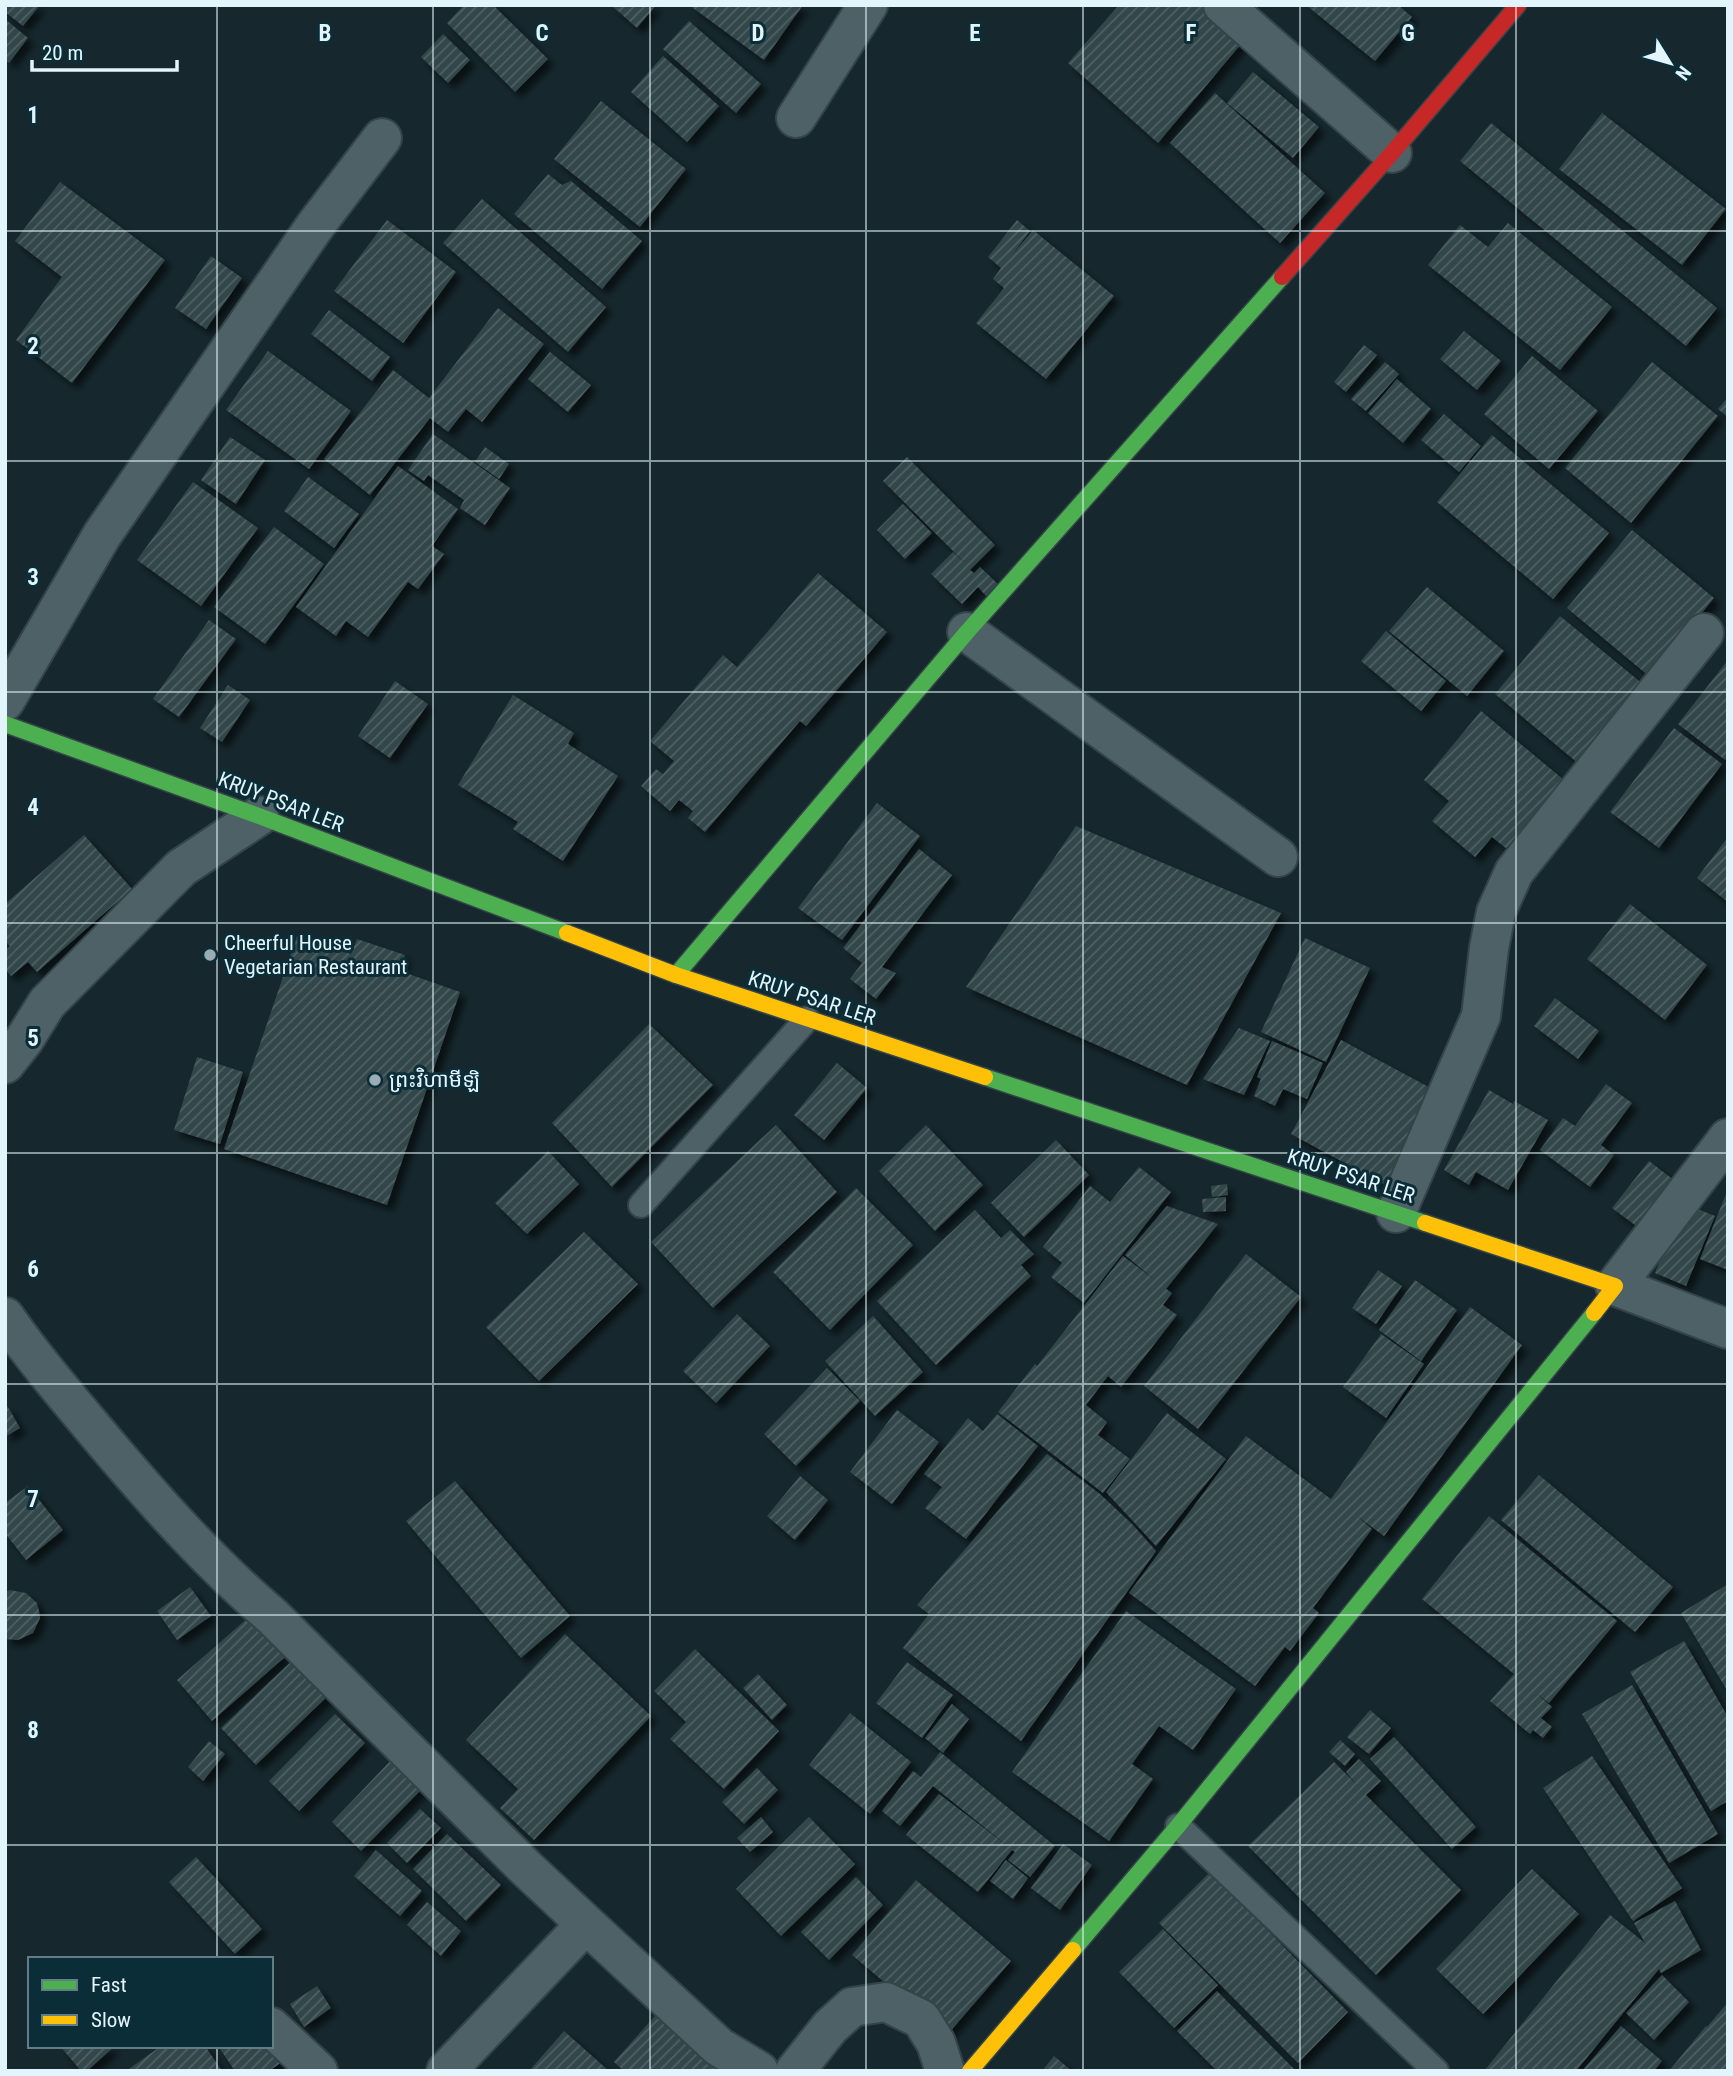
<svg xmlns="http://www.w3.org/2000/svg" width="1733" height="2076" viewBox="0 0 1733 2076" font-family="'Roboto Condensed','Noto Sans Khmer',sans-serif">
<defs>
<pattern id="building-hatch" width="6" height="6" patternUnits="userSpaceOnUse" patternTransform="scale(1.75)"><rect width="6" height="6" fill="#33464a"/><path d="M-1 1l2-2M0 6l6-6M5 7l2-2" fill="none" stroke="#506165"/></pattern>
<filter id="shadow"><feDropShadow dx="6" dy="6" stdDeviation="3.5" flood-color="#0009"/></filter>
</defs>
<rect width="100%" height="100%" fill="#16282e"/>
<path fill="url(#building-hatch)" filter="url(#shadow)" d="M 5,5 L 40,5 L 23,26 L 5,12 Z
M 464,5 L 493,5 L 548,59 L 515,92 L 447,23 Z
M 611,5 L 656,5 L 637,28 Z
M 689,5 L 803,5 L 764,60 Z
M 1119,5 L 1211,5 L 1247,37 L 1158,143 L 1068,63 Z
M 1306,5 L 1398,5 L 1412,17 L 1375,61 Z
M 5,19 L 28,38 L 9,63 L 5,60 Z
M 689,21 L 761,84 L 736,113 L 663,49 Z
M 443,34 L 470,60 L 448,83 L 421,57 Z
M 663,56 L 719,106 L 687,142 L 631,92 Z
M 1253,72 L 1319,127 L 1293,158 L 1227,103 Z
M 1215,93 L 1325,193 L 1280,243 L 1170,143 Z
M 601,101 L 686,169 L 640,227 L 554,159 Z
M 1602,113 L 1726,209 L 1682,265 L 1559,169 Z
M 1491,123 L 1717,308 L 1686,346 L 1460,161 Z
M 548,174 L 562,185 L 571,181 L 642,241 L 602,289 L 514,214 Z
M 60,182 L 165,260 L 72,383 L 16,340 L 62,277 L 15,241 Z
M 482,199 L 606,307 L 568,352 L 443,243 Z
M 387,220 L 456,272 L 403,343 L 334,291 Z
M 1017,220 L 1030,231 L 1012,255 L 1033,230 L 1114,296 L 1046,379 L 976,323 L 1004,288 L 993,279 L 1001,268 L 988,257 Z
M 1508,223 L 1612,307 L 1560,370 L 1428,265 L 1460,225 L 1488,247 Z
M 211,256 L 242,278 L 206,329 L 175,308 Z
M 498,308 L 544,344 L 482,422 L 466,409 L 448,432 L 430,418 L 370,495 L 324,459 L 393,370 L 429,398 Z
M 329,310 L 390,357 L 372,381 L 311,334 Z
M 1464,331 L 1501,361 L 1477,390 L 1440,359 Z
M 1364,345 L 1377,355 L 1346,392 L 1334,382 Z
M 268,351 L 351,411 L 309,469 L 226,410 Z
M 550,352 L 591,385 L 568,412 L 528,379 Z
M 1532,356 L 1598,411 L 1549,469 L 1484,414 Z
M 1385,362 L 1399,374 L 1366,411 L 1351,399 Z
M 1652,362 L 1718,416 L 1631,523 L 1565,468 Z
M 1397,379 L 1431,409 L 1403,443 L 1368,413 Z
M 1728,397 L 1728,417 L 1718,409 Z
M 1444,414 L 1481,446 L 1459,472 L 1421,440 Z
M 433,434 L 510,488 L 485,525 L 460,508 L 464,500 L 428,475 L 424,481 L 408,470 Z
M 1492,435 L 1609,533 L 1553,599 L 1437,502 Z
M 230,437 L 265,460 L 236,504 L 201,480 Z
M 485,447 L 509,464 L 499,479 L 475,462 Z
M 907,457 L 995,545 L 970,570 L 974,573 L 980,567 L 999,585 L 987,597 L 978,587 L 962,604 L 931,574 L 953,552 L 966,564 L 883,481 Z
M 398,466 L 458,509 L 432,546 L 444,554 L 418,589 L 408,582 L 368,637 L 346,621 L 336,636 L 296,607 Z
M 308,477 L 359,514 L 334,548 L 284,511 Z
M 193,482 L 258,528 L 201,606 L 137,560 Z
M 903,504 L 932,533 L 905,559 L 877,530 Z
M 274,527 L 324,564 L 265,644 L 214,607 Z
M 1632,530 L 1714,598 L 1650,677 L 1567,608 Z
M 818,573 L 887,632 L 806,726 L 800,721 L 705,832 L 688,818 L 693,811 L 679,800 L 670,811 L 641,786 L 656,769 L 663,774 L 674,761 L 650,741 L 723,655 L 737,667 Z
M 1427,587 L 1504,651 L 1467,696 L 1389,631 Z
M 1560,616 L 1644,685 L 1579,764 L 1495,694 Z
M 209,620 L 236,639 L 179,717 L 153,699 Z
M 1386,631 L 1446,681 L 1421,711 L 1361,661 Z
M 1728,660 L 1728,756 L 1725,760 L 1678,724 Z
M 395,681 L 428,704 L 390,758 L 358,736 Z
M 228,685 L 250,700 L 222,742 L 200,728 Z
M 513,695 L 574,733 L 568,744 L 618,776 L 563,861 L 513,829 L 518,822 L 458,785 Z
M 1481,711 L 1564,780 L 1507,849 L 1492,837 L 1475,857 L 1432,821 L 1449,801 L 1424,780 Z
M 1674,728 L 1722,764 L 1659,848 L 1610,812 Z
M 877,803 L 920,836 L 842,940 L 798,908 Z
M 1076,826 L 1281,913 L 1187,1085 L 966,987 Z
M 84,835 L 132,889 L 37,972 L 28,962 L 11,976 L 5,969 L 5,951 L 10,946 L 5,941 L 5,904 Z
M 1728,837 L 1728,902 L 1697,878 Z
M 919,849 L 952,875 L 882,967 L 896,973 L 876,999 L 850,979 L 862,963 L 843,948 Z
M 1630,904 L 1707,965 L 1665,1020 L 1587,959 Z
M 297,936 L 351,954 L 357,939 L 405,955 L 400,971 L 460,992 L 387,1205 L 224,1149 Z
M 1305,938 L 1370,968 L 1326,1062 L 1261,1032 Z
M 1555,998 L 1599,1031 L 1578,1059 L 1534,1026 Z
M 649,1024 L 713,1085 L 612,1187 L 552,1123 Z
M 1239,1028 L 1270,1041 L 1244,1095 L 1203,1079 Z
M 1341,1040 L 1440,1093 L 1389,1187 L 1291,1134 Z
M 1272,1041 L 1323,1063 L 1307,1099 L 1283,1089 L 1275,1106 L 1254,1096 L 1261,1079 L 1257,1077 Z
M 197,1057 L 243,1072 L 220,1144 L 174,1130 Z
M 837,1063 L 867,1088 L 824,1140 L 794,1115 Z
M 1606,1084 L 1632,1103 L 1601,1145 L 1614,1155 L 1590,1187 L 1540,1150 L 1563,1118 L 1575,1126 Z
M 1489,1090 L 1513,1104 L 1514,1101 L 1548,1120 L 1508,1190 L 1476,1172 L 1469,1185 L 1444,1170 Z
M 776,1125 L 837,1192 L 713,1308 L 651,1242 Z
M 926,1125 L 983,1185 L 935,1231 L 879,1171 Z
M 1056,1140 L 1089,1175 L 1024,1237 L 991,1203 Z
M 548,1151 L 579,1184 L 527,1234 L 495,1203 Z
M 1649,1161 L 1679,1184 L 1643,1231 L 1612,1208 Z
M 1139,1167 L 1171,1192 L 1084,1303 L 1051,1277 L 1062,1263 L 1043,1247 L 1090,1186 L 1110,1202 Z
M 1227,1184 L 1228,1195 L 1212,1197 L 1211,1186 Z
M 856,1188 L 913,1245 L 830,1330 L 773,1272 Z
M 1728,1189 L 1728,1270 L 1700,1259 Z
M 1226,1197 L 1226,1211 L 1203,1212 L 1202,1199 Z
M 1683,1203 L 1715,1216 L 1686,1286 L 1655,1273 Z
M 1167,1206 L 1218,1224 L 1166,1289 L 1172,1293 L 1163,1305 L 1177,1315 L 1121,1387 L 1108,1376 L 1086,1405 L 1107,1422 L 1098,1435 L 1130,1459 L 1103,1493 L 998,1412 L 1035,1364 L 1037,1366 L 1123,1256 L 1155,1280 L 1125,1255 Z
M 975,1210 L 1001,1238 L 1010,1230 L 1034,1254 L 1021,1265 L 1031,1276 L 936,1365 L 877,1301 Z
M 584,1232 L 638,1284 L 539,1381 L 486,1327 Z
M 1246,1254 L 1301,1297 L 1198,1429 L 1144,1386 Z
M 1378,1270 L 1402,1286 L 1376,1324 L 1352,1308 Z
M 1415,1280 L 1457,1310 L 1421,1361 L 1379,1330 Z
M 1470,1307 L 1522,1345 L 1384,1536 L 1357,1516 L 1372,1529 L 1313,1608 L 1319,1613 L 1290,1651 L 1285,1647 L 1255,1686 L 1129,1593 L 1246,1436 L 1331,1499 Z
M 737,1314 L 770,1346 L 716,1403 L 683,1371 Z
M 873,1316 L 923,1372 L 875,1416 L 825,1361 Z
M 1381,1334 L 1424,1364 L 1386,1418 L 1343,1387 Z
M 827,1368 L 860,1401 L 796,1466 L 764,1434 Z
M 5,1402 L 20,1428 L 5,1437 Z
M 897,1410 L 939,1442 L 892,1504 L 850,1472 Z
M 1167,1413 L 1226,1459 L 1156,1546 L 1106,1492 Z
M 997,1414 L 1038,1446 L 966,1539 L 925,1508 L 942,1487 L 924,1474 L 968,1418 L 983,1431 Z
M 1047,1454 L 1100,1494 L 1132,1524 L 1156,1551 L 1021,1741 L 903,1648 L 929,1614 L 917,1605 Z
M 1539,1475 L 1673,1587 L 1635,1632 L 1501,1520 Z
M 800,1476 L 828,1500 L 795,1540 L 767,1516 Z
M 455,1481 L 570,1616 L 521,1658 L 406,1521 Z
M 28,1486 L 63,1530 L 26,1560 L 5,1533 L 5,1503 Z
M 1489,1516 L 1617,1621 L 1549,1703 L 1536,1693 L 1552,1707 L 1541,1718 L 1552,1727 L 1543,1738 L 1533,1730 L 1530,1734 L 1490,1701 L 1514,1674 L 1422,1599 Z
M 1728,1584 L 1728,1692 L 1681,1613 Z
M 190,1587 L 211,1616 L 177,1640 L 157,1611 Z
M 10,1590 L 26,1593 L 37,1603 L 39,1611 L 40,1618 L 33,1633 L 18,1640 L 5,1639 L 5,1592 Z
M 1126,1611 L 1236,1689 L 1193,1750 L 1159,1726 L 1132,1764 L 1153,1779 L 1109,1841 L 1012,1772 Z
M 250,1616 L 285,1657 L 212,1721 L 177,1680 Z
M 565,1634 L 651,1716 L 534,1840 L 500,1808 L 518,1789 L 466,1740 Z
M 1684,1641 L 1728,1717 L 1728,1801 L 1711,1811 L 1630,1672 Z
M 695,1649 L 779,1731 L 724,1789 L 670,1739 L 686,1722 L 654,1691 Z
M 296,1657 L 331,1693 L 256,1765 L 221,1728 Z
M 907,1662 L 953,1695 L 922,1738 L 876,1703 Z
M 758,1674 L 787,1705 L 772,1720 L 743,1688 Z
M 1632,1685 L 1718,1834 L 1669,1863 L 1582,1714 Z
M 952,1704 L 969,1719 L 943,1753 L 925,1738 Z
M 1370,1710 L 1391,1728 L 1369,1754 L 1347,1737 Z
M 850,1713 L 911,1762 L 870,1814 L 809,1765 Z
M 335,1714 L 365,1743 L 299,1811 L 269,1781 Z
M 1394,1737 L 1476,1827 L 1452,1849 L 1370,1759 Z
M 1340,1740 L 1355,1754 L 1345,1766 L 1329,1752 Z
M 209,1741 L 225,1754 L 203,1781 L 188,1767 Z
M 940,1752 L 1055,1846 L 1030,1877 L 1008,1860 L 1015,1852 L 1012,1850 L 978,1892 L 906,1835 L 939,1794 L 1009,1847 L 933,1786 L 900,1826 L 882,1811 L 913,1771 L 921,1777 Z
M 395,1756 L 426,1785 L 361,1851 L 332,1822 Z
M 1592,1756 L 1682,1888 L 1633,1921 L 1543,1788 Z
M 1359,1759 L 1381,1781 L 1366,1795 L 1461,1890 L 1376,1975 L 1248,1846 L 1334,1762 L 1357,1785 L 1346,1772 Z
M 757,1768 L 778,1790 L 744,1824 L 722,1802 Z
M 420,1809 L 441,1828 L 407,1863 L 387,1843 Z
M 761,1817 L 773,1832 L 750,1852 L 737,1838 Z
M 809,1817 L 855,1864 L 781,1936 L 736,1889 Z
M 447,1834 L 501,1885 L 466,1921 L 413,1869 Z
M 1063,1844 L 1092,1865 L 1060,1910 L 1031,1888 Z
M 376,1850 L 422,1891 L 400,1916 L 354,1876 Z
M 196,1857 L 262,1929 L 235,1954 L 169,1882 Z
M 1006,1860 L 1028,1878 L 1013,1899 L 990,1881 Z
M 1532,1869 L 1579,1914 L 1483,2014 L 1436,1969 Z
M 1210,1872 L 1348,2012 L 1298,2063 L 1159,1923 Z
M 856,1877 L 883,1905 L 829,1960 L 801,1932 Z
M 916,1880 L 1011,1961 L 947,2035 L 852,1955 Z
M 1675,1901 L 1701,1950 L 1661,1973 L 1659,1969 L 1576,2071 L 1484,2071 L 1610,1915 L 1645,1943 L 1634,1923 Z
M 427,1902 L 461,1931 L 441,1956 L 407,1925 Z
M 1163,1929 L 1218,1985 L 1174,2028 L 1119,1972 Z
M 1662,1975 L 1689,2002 L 1654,2040 L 1626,2013 Z
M 317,1986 L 331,2008 L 304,2027 L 290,2004 Z
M 1217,1991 L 1296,2071 L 1217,2071 L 1177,2031 Z
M 1728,2002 L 1728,2071 L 1669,2071 L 1706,2026 L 1707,2027 Z
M 662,2008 L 734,2071 L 624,2071 L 614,2062 Z
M 1621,2026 L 1662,2061 L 1654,2071 L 1582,2071 Z
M 564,2031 L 609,2071 L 529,2071 Z
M 60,2046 L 115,2046 L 87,2071 L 81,2071 Z
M 161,2046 L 205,2046 L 222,2071 L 126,2071 Z
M 218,2046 L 270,2046 L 282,2062 L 269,2071 L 235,2071 Z
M 1054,2056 L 1072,2071 L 1042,2071 Z"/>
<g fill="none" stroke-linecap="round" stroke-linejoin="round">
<defs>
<path id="lane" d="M 641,1205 L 807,1019
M 1178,1826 L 1436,2071"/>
<path id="street" d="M 1223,5 L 1392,153
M 796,118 L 868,5
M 967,632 L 1278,857
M 5,701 L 102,535 L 315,226 L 382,138
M 5,1064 L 24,1040 L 47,1003 L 181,868 L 259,816
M 1728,1138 L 1615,1286 L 1728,1329
M 1396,1213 L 1481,1016 L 1489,948 L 1496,912 L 1514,872 L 1704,633
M 5,1317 C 37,1363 73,1404 109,1447 C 160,1507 212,1565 272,1616 L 526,1868 L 586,1924 L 719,2047 L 759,2071
M 271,2027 L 318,2071
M 446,2071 L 586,1924
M 795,2071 L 830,2027 L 852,2007 L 886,2002 L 921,2019 L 936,2043 L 945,2071"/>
<path id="fast" d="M 5,724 L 259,816 L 567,933
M 676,975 L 967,632 L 1282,277
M 985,1077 L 1425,1223
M 1073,1950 L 1178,1826 L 1594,1313"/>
<path id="slow" d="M 567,933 L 676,975 L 985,1077
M 1425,1223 L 1615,1286 L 1594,1313
M 970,2071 L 1073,1950"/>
<path id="jam" d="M 1282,277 L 1392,153 L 1518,5"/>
</defs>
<use href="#lane" stroke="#344448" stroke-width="28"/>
<use href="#street" stroke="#344448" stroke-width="42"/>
<use href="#fast" stroke="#344448" stroke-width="19"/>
<use href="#slow" stroke="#344448" stroke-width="19"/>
<use href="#jam" stroke="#344448" stroke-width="19"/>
<use href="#lane" stroke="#4d6167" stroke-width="24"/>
<use href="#street" stroke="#4d6167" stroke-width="38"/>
<use href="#fast" stroke="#4caf50" stroke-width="16"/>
<use href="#slow" stroke="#ffc107" stroke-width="16"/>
<use href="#jam" stroke="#c62828" stroke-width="16"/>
</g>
<path fill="none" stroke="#e3f5fc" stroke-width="2" stroke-opacity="0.55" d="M 217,5 L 217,1959M 433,5 L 433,2071M 650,5 L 650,2071M 866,5 L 866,2071M 1083,5 L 1083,2071M 1300,5 L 1300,2071M 1516,5 L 1516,2071M 5,231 L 1728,231M 5,461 L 1728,461M 5,692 L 1728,692M 5,923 L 1728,923M 5,1153 L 1728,1153M 5,1384 L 1728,1384M 5,1615 L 1728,1615M 5,1845 L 1728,1845M 217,2046 L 217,2071"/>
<g fill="#9badb4" stroke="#0b2d38" stroke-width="2.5">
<circle cx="210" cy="955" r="7"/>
<circle cx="375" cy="1080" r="7"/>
</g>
<g text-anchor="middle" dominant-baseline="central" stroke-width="6" stroke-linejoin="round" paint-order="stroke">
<g font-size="21" fill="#e3f5fc" stroke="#0b2d38">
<text transform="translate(281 802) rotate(21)">KRUY PSAR LER</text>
<text transform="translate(812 998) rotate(18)">KRUY PSAR LER</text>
<text transform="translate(1351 1176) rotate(18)">KRUY PSAR LER</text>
</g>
<g font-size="21" fill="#e3f5fc" stroke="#0b2d38" text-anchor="start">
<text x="224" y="943">Cheerful House<tspan x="224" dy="24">Vegetarian Restaurant</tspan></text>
<text x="389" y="1080">ព្រះវិហាមីឡិ</text>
</g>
</g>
<g font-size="23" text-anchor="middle" font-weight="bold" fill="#e3f5fc" stroke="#0b2d38" stroke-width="6" stroke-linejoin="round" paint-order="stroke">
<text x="325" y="41">B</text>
<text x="542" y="41">C</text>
<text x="758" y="41">D</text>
<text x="975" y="41">E</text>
<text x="1191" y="41">F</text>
<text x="1408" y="41">G</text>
<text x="33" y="123">1</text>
<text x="33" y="354">2</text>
<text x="33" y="585">3</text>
<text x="33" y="815">4</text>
<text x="33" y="1046">5</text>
<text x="33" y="1277">6</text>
<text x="33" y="1507">7</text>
<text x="33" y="1738">8</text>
</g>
<rect width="1733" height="2076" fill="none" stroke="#e3f5fc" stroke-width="14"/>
<rect x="28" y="1957" width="245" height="91" fill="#0b2d38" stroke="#617d86" stroke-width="2"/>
<rect x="42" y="1980" width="35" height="10" fill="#4caf50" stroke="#617d86" stroke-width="2"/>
<text x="91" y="1992" font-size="21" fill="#e3f5fc">Fast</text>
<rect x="42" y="2015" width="35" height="10" fill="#ffc107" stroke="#617d86" stroke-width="2"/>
<text x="91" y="2027" font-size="21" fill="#e3f5fc">Slow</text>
<g transform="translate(1670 63) rotate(127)" stroke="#0b2d38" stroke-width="5" paint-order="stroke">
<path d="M0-5L12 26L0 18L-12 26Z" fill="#e3f5fc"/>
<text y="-10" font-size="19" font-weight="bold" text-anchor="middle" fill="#e3f5fc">N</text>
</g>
<path d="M32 60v10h145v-10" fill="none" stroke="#e3f5fc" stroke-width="3.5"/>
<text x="42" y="60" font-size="21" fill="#e3f5fc" stroke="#0b2d38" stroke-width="5" paint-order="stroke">20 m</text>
</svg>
